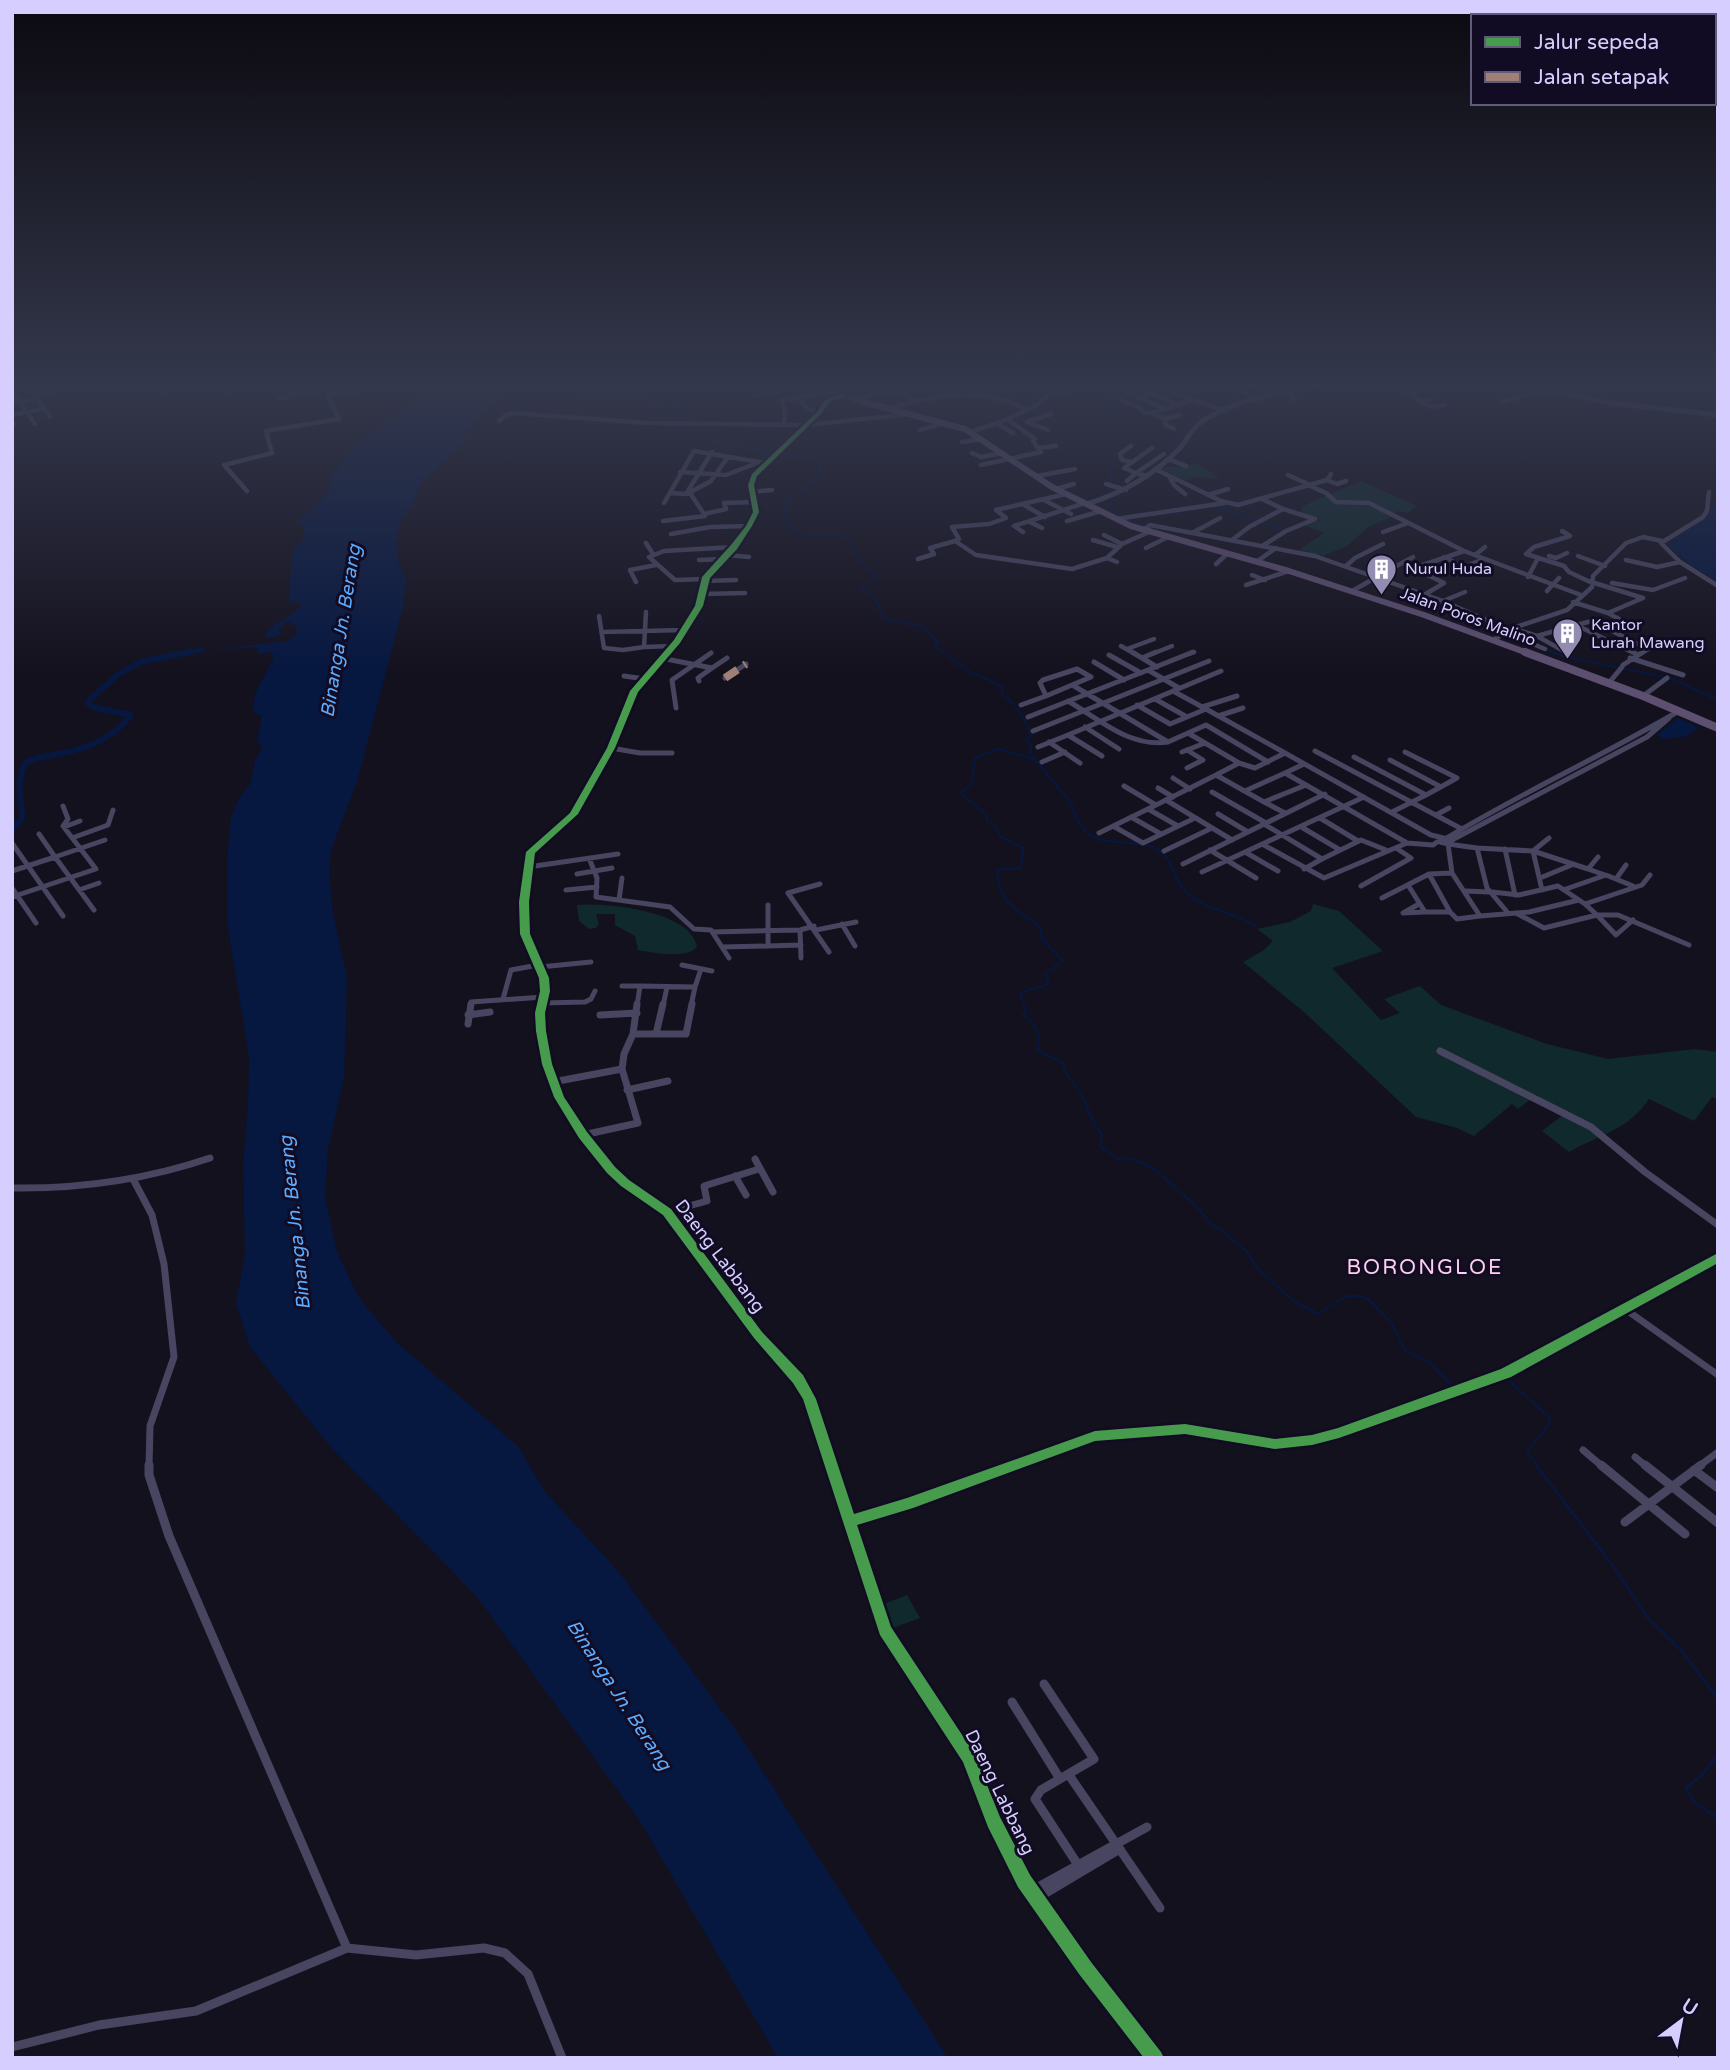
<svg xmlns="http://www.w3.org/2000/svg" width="1730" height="2070" viewBox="0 0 1730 2070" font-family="'Varela Round',sans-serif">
<rect width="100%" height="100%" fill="#14111e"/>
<path fill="#0f292c" d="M 1198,463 L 1220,479 L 1195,477 L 1185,481 L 1160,468 C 1174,466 1185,468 1198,463 Z
M 1361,481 L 1417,506 L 1408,513 L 1397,511 L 1393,516 L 1368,527 L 1347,546 L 1323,556 L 1299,550 L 1324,533 L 1304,525 L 1320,520 L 1301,512 L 1303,506 Z
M 1313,904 L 1339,911 L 1383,951 L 1332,968 L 1381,1020 L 1400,1013 L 1384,999 L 1420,986 L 1441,1005 L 1547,1044 L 1608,1059 L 1695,1049 L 1718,1052 L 1718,1100 L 1712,1097 L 1694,1121 L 1649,1099 C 1628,1130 1601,1134 1569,1152 L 1542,1131 L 1563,1115 L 1536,1095 L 1518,1109 L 1512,1104 L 1474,1136 L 1457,1128 L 1416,1117 L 1304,1012 L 1243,962 L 1264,950 L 1273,941 L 1257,929 L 1290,922 L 1311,911 Z
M 577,905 C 606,902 692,911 697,947 C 687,959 653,953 638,950 L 635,936 L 615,925 L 615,914 L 596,914 L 599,924 L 596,928 L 589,929 L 579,921 Z
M 907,1595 L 920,1618 L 893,1628 L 881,1605 Z"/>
<path fill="#061740" d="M 437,385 L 503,385 L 493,403 L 467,431 L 466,440 L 422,481 L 413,504 L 402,517 L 396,544 L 399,565 L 406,577 L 403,607 L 357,782 L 331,850 L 329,872 L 333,913 L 347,977 L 344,1077 L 328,1149 L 325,1197 L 337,1252 L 358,1296 L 395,1341 L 518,1446 L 546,1493 L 619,1572 L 736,1730 L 948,2058 L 778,2058 L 638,1818 L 478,1598 L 328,1444 L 250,1347 L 236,1303 L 245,1254 L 243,1165 L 248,1105 L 249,1057 L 227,921 L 227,860 L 231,817 L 239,798 L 250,784 L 255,761 L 262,748 L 257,741 L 262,716 L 253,713 L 255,694 L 273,659 L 272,652 L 257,654 L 258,649 L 253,647 L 193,652 L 287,641 L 297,634 L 295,625 L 287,621 L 278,630 L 283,633 C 277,637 271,639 264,636 C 273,622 294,616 301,605 L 299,602 L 290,603 C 287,584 292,568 293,549 L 304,538 L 304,527 L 297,522 L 325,496 L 330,488 L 331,475 L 352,450 L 390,417 L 414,404 Z
M 1718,493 L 1718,582 L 1689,564 L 1667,544 L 1707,517 Z
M 1678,718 L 1700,728 L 1683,737 L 1663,739 L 1657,735 Z"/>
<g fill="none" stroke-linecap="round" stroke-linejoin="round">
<path stroke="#061740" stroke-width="2" d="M 574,385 L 581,390 L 576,396 L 581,401 L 580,406
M 1095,385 C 1129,407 1114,460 1107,493
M 1275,391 L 1294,385
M 579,399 L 623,395 L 648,399 L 648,405 L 672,401 L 675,404 L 669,420
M 674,425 L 687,427 L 698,439 L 735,444 L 749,451 L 811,458 L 819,462 L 820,476 L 784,503 L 787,520 L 794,531 L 809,535 L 846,535 L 860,561 L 875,574 L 876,579 L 861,588 L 875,599 L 885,619 L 921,626 L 938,641 L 935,646 L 970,672 L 1002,686 L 1002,694 C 1017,705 1026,718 1031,736 L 1026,739 L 1032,747 L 1030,753 L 1071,803 L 1076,818 L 1087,833 L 1100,840 L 1140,844
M 1164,455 L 1197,418 L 1214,412
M 1109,499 L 1114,512 L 1121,516
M 1215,506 L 1256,520
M 1174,513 L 1203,508
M 1125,519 L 1146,526
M 1261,522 L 1280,529
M 1419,595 L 1479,619
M 1547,650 L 1566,657 L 1665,677
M 1670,678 L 1718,700
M 1037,760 L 998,749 L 975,758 L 972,784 L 961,793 L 987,815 L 987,821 L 996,826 L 1000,836 L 1023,848 L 1021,868 L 998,869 C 995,898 1017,912 1039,925 L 1042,939 L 1063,961 L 1044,975 L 1049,981 L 1047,985 L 1022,992 L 1020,995 L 1026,1010 L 1023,1015 C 1036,1024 1042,1035 1037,1050 L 1063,1063 C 1065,1076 1071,1078 1077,1088 C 1087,1103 1090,1121 1102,1135 L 1100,1146 L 1118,1159 L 1129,1158 L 1153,1168 L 1195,1205 L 1212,1225 L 1222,1230 L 1247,1252 L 1257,1268 L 1292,1300 L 1318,1314 L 1347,1296 L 1360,1296 L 1369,1300 L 1392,1324 L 1405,1351 L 1429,1362 L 1456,1389
M 1146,845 C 1177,852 1168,875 1187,893 C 1205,909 1236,914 1257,926
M 1494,1381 L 1506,1378 L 1549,1417 L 1549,1424 L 1527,1452 L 1538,1467"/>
<path stroke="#061740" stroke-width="2.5" d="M 1536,1465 L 1613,1566 L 1647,1617 L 1681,1650 L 1718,1699
M 1718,1754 L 1702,1775 L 1686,1788 L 1694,1802 L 1718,1818
M 1718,1891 L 1718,1896"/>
<path stroke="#061740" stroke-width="4.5" d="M 181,654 L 202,650"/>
<path stroke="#061740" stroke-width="6" d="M 12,829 L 22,819 C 22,794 15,787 25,763 C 37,756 50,756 63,753 C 89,748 115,736 131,715 L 93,707 L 88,704 L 90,699 L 119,674 L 140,662 L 190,652"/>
<path stroke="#47455f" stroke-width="4.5" d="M 27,385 L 50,417
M 158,385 L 165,391
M 223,385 L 231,391
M 1110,385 L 1166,409
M 1129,385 L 1150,393
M 1152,385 L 1225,411
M 1230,385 L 1259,400
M 1402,385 L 1416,393 L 1408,394 L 1432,407 L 1445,405
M 894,386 L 915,401
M 289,388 L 315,385
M 1241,389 L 1256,385
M 12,391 L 35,424
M 338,391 L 371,389
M 1287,391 L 1294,399
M 292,393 L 321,390 L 322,385
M 34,395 L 51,392 L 49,389
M 755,395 L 780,392 L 777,389 L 795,385
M 1140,397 L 1150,393 L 1178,405
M 278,398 L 292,396
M 1122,398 L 1122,401 L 1139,407 L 1144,413 L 1152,413
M 856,400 L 896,388
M 1420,401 L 1431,399
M 1502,402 L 1540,389
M 12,403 L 36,399
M 889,409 C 935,394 981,386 1025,409
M 819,413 L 808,409 L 798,398 L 833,391
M 12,415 L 44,409
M 1164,419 L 1152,413 L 1192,400
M 12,421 L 14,424
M 499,421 L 506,415 L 515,413 L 647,423 L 806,425
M 1027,422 L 1051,414
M 1027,422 L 1048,430
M 998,424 L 1013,433
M 784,425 L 785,411 L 782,400 L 798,398
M 807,425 L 911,414
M 1174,429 L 1166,425 L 1164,419 L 1179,415
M 920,430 L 944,423
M 970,432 L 1001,422 L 1035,406 L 1049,395 L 1091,385
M 962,442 L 982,439
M 1131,446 L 1120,454 L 1122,460 L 1131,462
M 1039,448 L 1056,446
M 972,453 L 981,457 L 1003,453
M 1168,459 L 1186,466
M 981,465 L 1041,452 L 1033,441 L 1035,439 L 1007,419
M 1155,469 L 1221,501 L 1238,505 L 1327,480 L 1331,474
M 680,472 L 726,475 L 757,463
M 1288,475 L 1308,484
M 1037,476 L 1075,469
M 1146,476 L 1136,473 L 1164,454
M 1169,476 L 1174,485 L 1185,494
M 1327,480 L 1337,484 L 1346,481
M 1127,481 L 1136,473 L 1124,468 L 1152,448
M 1106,484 L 1126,490
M 1308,485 L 1326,493 L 1336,502 L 1369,503 L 1464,551 L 1581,595
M 1056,489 L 1074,484
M 247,491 L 224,465 L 272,453 L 266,431 L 339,419 L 327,395 L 340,390 L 340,385
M 753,492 L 772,490
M 1709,492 L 1707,511 L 1703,517 L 1661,543 L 1680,562 L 1718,586
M 670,493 L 686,494 L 712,452
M 690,493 L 704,514
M 687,494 L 711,481 L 728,457
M 1208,495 L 1228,489
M 1262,499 L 1283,509
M 1044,500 L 1071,514
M 664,503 L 694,451 L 765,463
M 1024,505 L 1045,517
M 996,510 L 1066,494
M 1116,519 L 1225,503
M 663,521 L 705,516 L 704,514 L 726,509 L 724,503 L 755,502
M 1067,521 L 1101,511
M 1030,522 L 1042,528
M 1143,530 L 1150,525 L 1315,556 L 1443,601 L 1509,630
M 1562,531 L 1570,536 L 1534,547 L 1526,554 L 1564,566 L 1569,572 L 1588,581 L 1643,598
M 1023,532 L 1014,526 L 1085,503
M 1383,532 L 1408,523
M 1192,533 L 1220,518
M 671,534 L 710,527 L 749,526
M 1104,535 L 1122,544
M 1093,540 L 1117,547
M 1232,540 L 1249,527 L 1283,509 L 1315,519
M 955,541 L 959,539 L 952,527 L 989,524 L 1006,518 L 996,510
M 646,543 L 653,554
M 1264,545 L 1286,531 L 1315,519
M 1146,548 L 1168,537
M 727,555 L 749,557
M 1475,555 L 1485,547
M 1549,556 L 1556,558 L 1567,553
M 1578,556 L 1605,566
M 1444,557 L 1469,570
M 1107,558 L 1117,562
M 918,559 L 934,554 L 930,548 L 955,541 L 976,555 L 1072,569 L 1107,558 L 1122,544 L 1149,532
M 699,560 L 723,559
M 1626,560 L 1657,567 L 1680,562
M 1256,562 L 1276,548
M 1403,563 L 1444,583 L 1424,595
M 1216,564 L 1227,554
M 1471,564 L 1484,559
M 1346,566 L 1355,558 L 1383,544
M 1414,568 L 1464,551
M 1252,575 L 1265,580
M 1376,577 L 1413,557
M 1528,577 L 1538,558
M 705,579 L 675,580 L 649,557 L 664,551 L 734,547
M 704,581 L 736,580
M 636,582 L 630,570 L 656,565
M 1612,583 L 1653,590 L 1685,578
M 1246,585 L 1289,571
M 1352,591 L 1377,577
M 1547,591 L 1559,578
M 701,594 L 745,593
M 1443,601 L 1465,592
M 1573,602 L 1608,613 L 1643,598
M 1608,613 L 1626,623
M 599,616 L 604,648 L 623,650 L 644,647 L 646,612
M 1576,625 L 1592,621 L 1648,649 L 1640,654
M 1515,629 L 1537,636 L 1576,625 L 1636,654
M 1557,631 L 1570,637
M 602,632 L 684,630
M 1506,633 L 1545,649
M 1537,636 L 1567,653
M 1493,640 L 1516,627 L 1567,610 L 1592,587 L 1593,576 L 1626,543 L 1643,537 L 1662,541
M 1121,646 L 1135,654
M 644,647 L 672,646
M 1127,649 L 1154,639
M 666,654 L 699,606 L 706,577 L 734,547 L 756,512 L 751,485 L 754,475 L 819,413 L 828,400 L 843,396
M 1152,654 L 1172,646
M 1188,654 L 1194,652"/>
<path stroke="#47455f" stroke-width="5" d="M 1132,652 L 1157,667
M 1633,652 L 1636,654
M 1109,655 L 1141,673
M 661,658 L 712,668 L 727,658
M 1142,658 L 1156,652
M 1630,658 L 1683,675
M 1094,662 L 1124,680
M 1623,665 L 1643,652
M 1077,669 L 1091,677 L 1046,696 L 1040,683 L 1043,680 Z
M 1148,670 L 1193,652
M 624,676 L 645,679
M 725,678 L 746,664
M 699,681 L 698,678 L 712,668
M 1608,684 L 1622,667
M 1074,686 L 1168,742 L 1188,733 L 1239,763 L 1216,775 L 1264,802 L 1306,785 L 1407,843
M 1173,691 L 1206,709 L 1187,717
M 1643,696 L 1667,678
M 1068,701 C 1099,719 1130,748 1168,742
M 1021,705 L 1046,696
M 1137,705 L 1170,724 L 1187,717 L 1155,699
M 1202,707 L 1237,696
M 676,708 L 672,680 L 711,653
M 1206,709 L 1285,753
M 1218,716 L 1243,708
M 1028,717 L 1148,670 L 1179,688
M 1085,727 L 1119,749
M 1033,731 L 1209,661
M 1188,733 L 1206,725 L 1268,762
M 1049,742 L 1080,763
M 1038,747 L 1068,735
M 611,748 L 640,753 L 672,753
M 1187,750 L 1203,760 L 1187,768
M 1315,751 L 1460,828
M 1182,752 L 1205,743
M 1405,752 L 1457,778 L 1426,795
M 1102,756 L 1068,735 L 1221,671
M 1354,757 L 1426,795 L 1392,812
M 1390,760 L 1441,787
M 1042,762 L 1065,752
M 1239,763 L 1255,768 L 1285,753 L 1431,835 L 1452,840 L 1647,737 L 1669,718
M 1285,773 L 1304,764
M 1173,778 L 1190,789
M 1124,786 L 1156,805 L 1216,775
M 1158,788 L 1173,797
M 1245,791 L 1285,773 L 1306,785
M 1212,792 L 1266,823
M 1166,800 L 1232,840
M 1264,802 L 1285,813
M 1148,809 L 1178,826
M 1218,814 L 1248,832
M 1436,815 L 1449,808
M 1131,817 L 1161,834
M 1320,818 L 1358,841
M 1264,824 L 1322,859 L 1361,840 L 1386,850
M 1113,826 L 1143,843 L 1195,818
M 64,827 L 80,821
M 1303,828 L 1340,850
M 1099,833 L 1156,805
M 39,834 L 55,857 L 105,840
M 72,838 L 108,825 L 113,810
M 1445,839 C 1521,793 1602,756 1679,711
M 12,843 L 63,916
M 1262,844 L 1324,878 L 1407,843 L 1433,845 L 1441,839
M 1448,844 L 1477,848 L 1487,888 L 1508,913
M 1477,848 L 1533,851 L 1588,869
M 1505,849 L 1515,895
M 1210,850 L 1256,878
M 1164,851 L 1212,828
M 1245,852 L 1278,871
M 1598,857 L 1588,869 L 1605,875
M 589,858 L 597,878 L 596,897 L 670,907 L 694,929 L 711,930 L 729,958
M 1183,864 L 1325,794
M 528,867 L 618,854
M 1304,869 L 1322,859
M 12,871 L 55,857 L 94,910
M 1202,872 L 1364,797
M 1452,873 L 1480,916 L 1529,912 L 1579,900 L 1585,904 L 1642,885 L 1650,875
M 577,874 L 612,868
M 1540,878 L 1574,864
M 1616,879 L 1626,865
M 820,884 L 788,893 L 829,952
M 1408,885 L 1425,912 L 1450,912 L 1429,874
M 1361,886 L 1411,858 L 1396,848
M 12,888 L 36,923
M 1566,889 L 1606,875 L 1633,886
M 79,890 L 99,883
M 566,890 L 597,887
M 1542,890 L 1533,851 L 1549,838
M 1465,891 L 1489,892
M 1492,892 L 1519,895 L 1558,886 L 1579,900
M 12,897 L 96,869 L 63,826 L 68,819 L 63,806
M 1382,898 L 1429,874 L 1452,873 L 1448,844 L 1440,842
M 619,900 L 622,878
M 1419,904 L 1403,913 L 1425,912
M 1585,904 L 1597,915 L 1618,915 L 1689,945
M 1450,912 L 1457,919 L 1480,916
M 1516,913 L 1544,928 L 1597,915 L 1616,935 L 1633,920
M 842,924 L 855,946
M 800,930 L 801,958
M 816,930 L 856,922
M 712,932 L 800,930 L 814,926
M 768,946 L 801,945
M 722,947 L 768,946 L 768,905
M 682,965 L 712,971
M 540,967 L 591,962
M 622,986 L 640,986
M 503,999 L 511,970 L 538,965
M 542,1003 L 585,1002 L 591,999 L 595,991
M 470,1006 L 471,1002 L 543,997
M 542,1006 C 550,970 531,964 525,934 C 520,908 527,878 531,852 L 574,814 L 611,748 L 634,691 L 667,652
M 637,1006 L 640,986 L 695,987 L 701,969
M 663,1006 L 667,987
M 691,1006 L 695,987"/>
<path stroke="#47455f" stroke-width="7" d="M 542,1004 C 529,1063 580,1144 623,1181 C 637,1193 658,1201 669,1215 C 700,1254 727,1296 758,1335 C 771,1351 789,1365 800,1382 C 815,1408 822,1439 831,1467
M 468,1015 L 490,1012
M 600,1015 L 637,1013
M 468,1024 L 471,1004
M 633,1034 L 686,1034 L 692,1004
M 656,1034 L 663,1004
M 1440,1051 L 1591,1127 L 1645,1172 L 1718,1225
M 553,1082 L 622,1069
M 627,1090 L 668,1081
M 583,1135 L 638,1123 L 622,1069 L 624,1054 L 633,1034 L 637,1004
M 755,1159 L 773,1192
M 735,1176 L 746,1195
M 133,1179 L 152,1215 L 164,1264 L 174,1357 L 150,1426 L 149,1467
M 12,1188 C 80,1189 145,1180 210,1158
M 667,1212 L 707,1201 L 704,1186 L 759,1169
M 1625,1309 L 1718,1375
M 1583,1450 L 1603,1467
M 1635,1457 L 1647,1467
M 1011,1467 L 1095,1436 L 1185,1429 L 1275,1444 L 1312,1440 L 1339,1433 L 1506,1373 L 1718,1257
M 1698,1467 L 1718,1452"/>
<path stroke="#47455f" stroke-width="9" d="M 149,1465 L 149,1475 L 169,1536 L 347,1948
M 831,1465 L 885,1630 L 969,1758 L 994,1821 L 1024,1881 L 1085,1968 L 1155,2058
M 1601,1465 L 1685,1534
M 1645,1465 L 1718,1523
M 1694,1470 L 1718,1488
M 850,1521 L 908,1504 L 1015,1465
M 1625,1522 L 1701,1465
M 1044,1684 L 1094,1759 L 1041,1790 L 1035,1799 L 1082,1871
M 1012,1702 L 1060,1779
M 1069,1775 L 1160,1908
M 1031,1891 L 1147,1827
M 1036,1899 L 1120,1849
M 12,2047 L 99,2025 L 196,2011 L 347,1948 L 416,1955 L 484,1948 L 505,1953 L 528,1974 L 562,2058"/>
<path stroke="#47455f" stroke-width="5" d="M 1520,385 L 1611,403 L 1718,415
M 1087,504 C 1122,493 1154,475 1179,449 C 1188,439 1193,426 1204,420 C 1236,400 1281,391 1318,385"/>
<path stroke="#5d4f70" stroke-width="6" d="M 825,385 L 860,401 L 965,429 L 1052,487 L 1131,526 L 1289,571 L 1424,615 L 1530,654"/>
<path stroke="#5d4f70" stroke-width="8" d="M 1525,652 L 1643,696 L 1718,728"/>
<path stroke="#9e8076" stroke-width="8" stroke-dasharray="15 8" stroke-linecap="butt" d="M 725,678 L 746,664"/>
<defs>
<path id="cycleway" d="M 843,394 L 846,396 L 845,397 L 830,401 L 821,414 L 757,476 L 754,485 L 759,512 L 752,526 L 737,549 L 710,578 L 703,606 L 680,643 L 638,692 L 615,748 L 578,814 L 535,853 L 529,902 L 530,934 L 549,978 L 550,991 L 545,1013 L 546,1031 L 552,1064 L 564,1097 L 587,1132 L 615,1167 L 629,1180 L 671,1209 L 762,1332 L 803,1375 L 816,1399 L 854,1514 L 907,1498 L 1095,1431 L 1185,1424 L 1275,1439 L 1312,1435 L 1338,1428 L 1501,1369 L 1718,1253 L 1718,1263 L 1511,1377 L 1339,1438 L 1312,1445 L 1275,1449 L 1185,1434 L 1095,1441 L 913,1508 L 857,1525 L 891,1627 L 974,1753 L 1000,1817 L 1030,1875 L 1091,1962 L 1161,2052 L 1164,2058 L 1144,2058 L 1079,1974 L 1018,1887 L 988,1827 L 963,1762 L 880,1635 L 803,1399 L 793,1383 L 754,1338 L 663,1215 L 621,1186 L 607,1173 L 579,1138 L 554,1097 L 542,1064 L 536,1031 L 535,1013 L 540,991 L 539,978 L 520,934 L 519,902 L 526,852 L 570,813 L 607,748 L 630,691 L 674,640 L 695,606 L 702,577 L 731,545 L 746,526 L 753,512 L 748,485 L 752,474 L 817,412 L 826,399 Z"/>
</defs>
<use href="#cycleway" stroke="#110c23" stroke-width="5"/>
<use href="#cycleway" fill="#469c4c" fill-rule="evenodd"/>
</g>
<linearGradient id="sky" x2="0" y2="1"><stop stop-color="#0b0910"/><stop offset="0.57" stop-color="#34384c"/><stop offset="1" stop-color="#34384c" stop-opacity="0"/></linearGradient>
<rect width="1730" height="675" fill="url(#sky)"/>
<defs>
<symbol id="building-pin" viewBox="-11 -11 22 30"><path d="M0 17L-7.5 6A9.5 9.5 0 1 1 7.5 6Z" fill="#928cb0" stroke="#110c23"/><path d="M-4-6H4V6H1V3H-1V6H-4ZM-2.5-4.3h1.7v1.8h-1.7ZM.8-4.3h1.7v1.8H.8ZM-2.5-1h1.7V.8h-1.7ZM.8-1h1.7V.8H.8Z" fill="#fff"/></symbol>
</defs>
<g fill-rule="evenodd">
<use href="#building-pin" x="1364" y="552" width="35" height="47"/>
<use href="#building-pin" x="1550" y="616" width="35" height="47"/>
</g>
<g text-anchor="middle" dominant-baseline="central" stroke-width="6" stroke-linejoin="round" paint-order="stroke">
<g font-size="16" fill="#d6ceff" stroke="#110c23" text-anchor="start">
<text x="1405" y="569">Nurul Huda</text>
<text x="1591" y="625">Kantor<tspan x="1591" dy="18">Lurah Mawang</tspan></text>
</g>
<g font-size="16" fill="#d6ceff" stroke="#110c23">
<text transform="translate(1468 617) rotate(20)">Jalan Poros Malino</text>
</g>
<g font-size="18" fill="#d6ceff" stroke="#110c23">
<text transform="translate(720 1256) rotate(53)">Daeng Labbang</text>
<text transform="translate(1000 1792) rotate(64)">Daeng Labbang</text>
</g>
<g font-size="19" font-style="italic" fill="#5cabff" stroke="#110c23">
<text transform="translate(341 631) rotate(-81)">Binanga Jn. Berang</text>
<text transform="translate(295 1223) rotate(-96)">Binanga Jn. Berang</text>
<text transform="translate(619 1695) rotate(57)">Binanga Jn. Berang</text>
</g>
<g font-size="21" letter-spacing="2" fill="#ffd0eb" stroke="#110c23">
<text x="1425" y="1267">BORONGLOE</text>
</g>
</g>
<rect width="1730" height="2070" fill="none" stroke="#d6ceff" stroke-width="28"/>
<rect x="1471" y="14" width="245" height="91" fill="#110c23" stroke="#605a7b" stroke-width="2"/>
<rect x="1485" y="37" width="35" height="10" fill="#469c4c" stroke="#605a7b" stroke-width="2"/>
<text x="1534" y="49" font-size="21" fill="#d6ceff">Jalur sepeda</text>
<rect x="1485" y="72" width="35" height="10" fill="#9e8076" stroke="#605a7b" stroke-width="2"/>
<text x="1534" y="84" font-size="21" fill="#d6ceff">Jalan setapak</text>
<g transform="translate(1681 2021) rotate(32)" stroke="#110c23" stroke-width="5" paint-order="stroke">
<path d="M0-5L12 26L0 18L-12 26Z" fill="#d6ceff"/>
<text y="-10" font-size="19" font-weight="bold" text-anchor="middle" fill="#d6ceff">U</text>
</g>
</svg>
